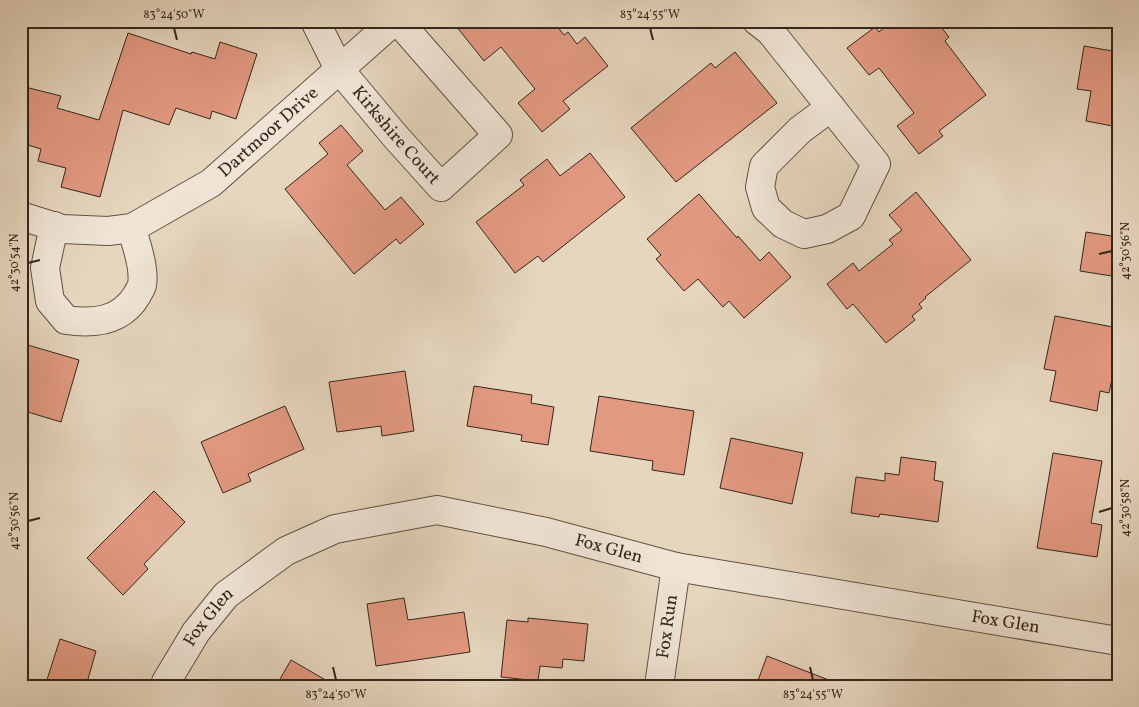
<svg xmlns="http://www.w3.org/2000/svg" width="1139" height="707" viewBox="0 0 1139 707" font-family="Vollkorn,serif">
<rect width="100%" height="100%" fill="#e6d6be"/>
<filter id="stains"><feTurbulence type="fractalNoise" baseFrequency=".004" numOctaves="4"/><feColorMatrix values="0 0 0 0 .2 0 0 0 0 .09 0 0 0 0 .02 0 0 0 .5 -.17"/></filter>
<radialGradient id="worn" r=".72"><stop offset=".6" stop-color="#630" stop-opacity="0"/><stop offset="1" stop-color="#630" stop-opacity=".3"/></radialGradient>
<path fill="#e29981" stroke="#34261c" d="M 452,21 L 553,21 L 564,35 L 568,32 L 577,44 L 585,37 L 608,66 L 563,101 L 570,109 L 542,132 L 518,103 L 535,89 L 501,47 L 484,61 Z
M 892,21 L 936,21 L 949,37 L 945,41 L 986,95 L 939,131 L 943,136 L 919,154 L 897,126 L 914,113 L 879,68 L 869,75 L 847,48 L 875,27 L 879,32 Z
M 128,33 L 191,54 L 192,52 L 215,59 L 220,42 L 257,54 L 236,119 L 212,111 L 210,119 L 176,108 L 169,125 L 123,110 L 100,197 L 61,187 L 66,168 L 38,161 L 41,149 L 21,143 L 21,86 L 61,96 L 57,108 L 99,120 Z
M 1084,46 L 1118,52 L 1118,127 L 1086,121 L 1091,91 L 1077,89 Z
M 735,52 L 777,103 L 676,182 L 631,128 L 711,63 L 715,68 Z
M 341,125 L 363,151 L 347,165 L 385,210 L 401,197 L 424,224 L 400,244 L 396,239 L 354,274 L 285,189 L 328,154 L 319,143 Z
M 590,153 L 625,197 L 543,262 L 538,256 L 515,273 L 476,222 L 524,185 L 520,180 L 547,159 L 560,176 Z
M 916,192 L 971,260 L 925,297 L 926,298 L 919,304 L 922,308 L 912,316 L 915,320 L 886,343 L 853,304 L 847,309 L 827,284 L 853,263 L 859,271 L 893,244 L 889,240 L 902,230 L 889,215 Z
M 699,194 L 737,238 L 738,236 L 760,261 L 769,252 L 791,277 L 744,318 L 729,301 L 723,307 L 698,279 L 684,291 L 656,259 L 661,255 L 647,239 Z
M 1086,232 L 1118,237 L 1118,277 L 1080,271 Z
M 1055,316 L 1118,328 L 1118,351 L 1109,393 L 1100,391 L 1097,411 L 1050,401 L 1056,371 L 1044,369 Z
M 21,343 L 79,360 L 61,422 L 21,410 Z
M 405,371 L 414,431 L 382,436 L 381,426 L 337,432 L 329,382 Z
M 474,386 L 532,395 L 531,403 L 554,407 L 548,445 L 521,441 L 522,435 L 467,426 Z
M 599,396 L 694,411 L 684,475 L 652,470 L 653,461 L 590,451 Z
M 285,406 L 304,449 L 248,474 L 251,481 L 223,493 L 201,442 Z
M 731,438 L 803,453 L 792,504 L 720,488 Z
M 1053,453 L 1102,461 L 1091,523 L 1102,525 L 1097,557 L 1037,548 Z
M 901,457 L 936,462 L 934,480 L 943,482 L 938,522 L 880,514 L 879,517 L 851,513 L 856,477 L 885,481 L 885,473 L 899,475 Z
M 154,491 L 185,522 L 144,564 L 148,569 L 123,595 L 87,558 Z
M 404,598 L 408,620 L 464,612 L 470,652 L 376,666 L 367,604 Z
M 528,618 L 588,624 L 584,661 L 563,659 L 562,668 L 540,666 L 538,681 L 501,677 L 507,620 L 528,622 Z
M 60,639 L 96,651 L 86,686 L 45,686 Z
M 767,656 L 839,684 L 839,686 L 756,686 Z
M 291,660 L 336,686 L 276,686 Z"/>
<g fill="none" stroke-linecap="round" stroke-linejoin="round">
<defs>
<g id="street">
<path id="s1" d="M 315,21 L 339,69 L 395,136 L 441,187 L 498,135 L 398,21"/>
<path d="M 757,21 L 770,31 L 876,164 L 851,216 L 827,229 L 804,234 L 783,224 L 766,208 L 760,187 L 764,166 L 800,130 L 831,107"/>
<path id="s2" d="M 21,216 L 62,229 L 108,231 L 132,228 L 211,183 L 394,21"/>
<path d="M 54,226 L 45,268 L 50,301 L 66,320 C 93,324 121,322 137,295 C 138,292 141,289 142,285 C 145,267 136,246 132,228"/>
<path id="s3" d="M 165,686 L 166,682 L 196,632 L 226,595 L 286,551 L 335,529 L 437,510 L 546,532 L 676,567 L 1118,641"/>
<path id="s4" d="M 659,686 L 676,567"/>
</g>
</defs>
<use href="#street" stroke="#605244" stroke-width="30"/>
<use href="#street" stroke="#efe4d5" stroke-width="28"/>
</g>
<path fill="none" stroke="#34261c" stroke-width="2" d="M 174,28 L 177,40M 650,28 L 653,40M 1099,254 L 1112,251M 28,263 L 40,260M 1099,512 L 1112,508M 28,521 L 40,518M 333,667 L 336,680M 810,667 L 813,680"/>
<g text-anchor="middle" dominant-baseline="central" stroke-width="4" stroke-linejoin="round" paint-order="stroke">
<g font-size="18" fill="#34261c" stroke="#efe4d5">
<text stroke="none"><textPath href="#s2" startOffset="281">Dartmoor Drive</textPath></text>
<text stroke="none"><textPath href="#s1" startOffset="141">Kirkshire Court</textPath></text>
<text stroke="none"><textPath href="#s3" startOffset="518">Fox Glen</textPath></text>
<text stroke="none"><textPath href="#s3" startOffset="82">Fox Glen</textPath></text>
<text stroke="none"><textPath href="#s3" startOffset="922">Fox Glen</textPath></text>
<text stroke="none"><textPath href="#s4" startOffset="60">Fox Run</textPath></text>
</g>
</g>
<rect width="1139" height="707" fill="none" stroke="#e6d6be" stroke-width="55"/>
<rect x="28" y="28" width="1084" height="652" fill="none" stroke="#34261c" stroke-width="2"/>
<g font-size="12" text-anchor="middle" fill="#34261c">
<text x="174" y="18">83°24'50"W</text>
<text x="650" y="18">83°24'55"W</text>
<text transform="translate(1125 251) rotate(-90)" y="4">42°30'56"N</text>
<text transform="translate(14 263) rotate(-90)" y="4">42°30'54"N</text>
<text transform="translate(1125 508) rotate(-90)" y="4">42°30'58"N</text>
<text transform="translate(14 521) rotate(-90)" y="4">42°30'56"N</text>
<text x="336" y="698">83°24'50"W</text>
<text x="813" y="698">83°24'55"W</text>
</g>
<rect width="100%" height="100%" filter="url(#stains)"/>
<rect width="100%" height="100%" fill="url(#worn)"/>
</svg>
